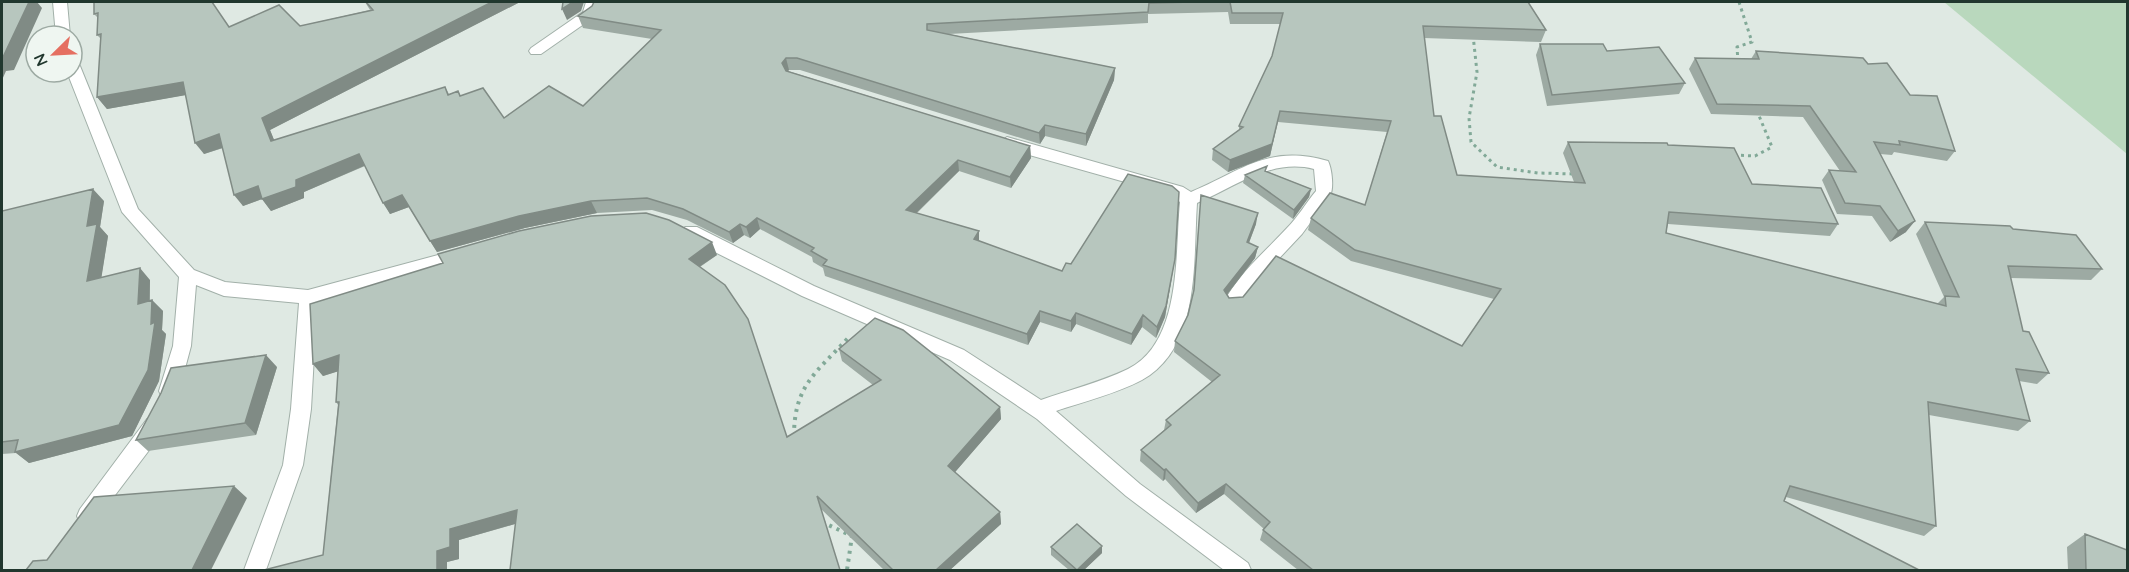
<svg xmlns="http://www.w3.org/2000/svg" width="2129" height="572" viewBox="0 0 2129 572" font-family="Quicksand,sans-serif">
<rect width="100%" height="100%" fill="#dfe9e3"/>
<path fill="#b9d8bd" d="M 1944,2 L 2127,2 L 2127,154 Z"/>
<g fill="none" stroke-linecap="round" stroke-linejoin="round">
<defs>
<path id="minor" d="M 53,2 L 67,2 L 70,36 L 56,36 Z
M 586,2 L 600,2 L 594,17 L 541,54 L 531,54 L 529,51 L 531,48 L 583,12 Z
M 72,61 L 80,66 L 138,209 L 194,270 L 225,282 L 308,290 L 464,248 L 470,250 L 473,255 L 470,260 L 464,262 L 317,302 L 311,409 L 303,465 L 266,570 L 244,570 L 283,465 L 291,409 L 299,303 L 224,296 L 196,285 L 191,346 L 179,391 L 176,397 L 169,399 L 162,397 L 159,391 L 173,346 L 179,277 L 122,212 L 67,72 L 72,72 Z
M 1007,137 L 1183,187 L 1191,192 C 1243,170 1268,144 1328,161 C 1332,169 1334,188 1330,196 L 1302,234 L 1256,283 L 1239,307 L 1227,307 L 1224,302 C 1239,273 1265,252 1287,228 C 1298,217 1306,203 1316,191 L 1314,169 C 1271,158 1235,187 1197,203 C 1193,261 1201,347 1142,380 C 1118,393 1083,402 1056,411 L 1140,484 L 1248,563 L 1251,570 L 1224,570 L 1126,496 L 1037,419 L 950,360 L 802,296 L 685,237 L 682,232 L 685,227 L 697,227 L 814,286 L 964,350 L 1041,400 C 1069,390 1101,382 1128,369 C 1182,342 1175,254 1180,202 L 1171,195 L 1001,147 L 999,143 Z
M 154,417 L 161,419 L 164,425 L 150,449 L 94,523 L 87,525 L 80,523 L 77,516 L 80,509 L 147,419 Z"/>
</defs>
<use href="#minor" stroke="#a2b0a9" stroke-width="2"/>
<path stroke="#82a998" stroke-width="3" stroke-dasharray="3 4" stroke-linecap="butt" d="M 1473,35 L 1477,72 L 1469,118 L 1471,142 L 1497,167 L 1538,173 L 1576,174
M 1738,62 L 1737,47 L 1752,42 L 1739,2
M 1734,155 L 1755,156 L 1772,147 L 1757,111"/>
<path stroke="#82a998" stroke-width="4" stroke-dasharray="3 5" stroke-linecap="butt" d="M 794,436 C 794,385 817,372 849,337
M 822,522 L 852,536 L 847,570"/>
<use href="#minor" fill="#fff" fill-rule="evenodd"/>
</g>
<path fill="#9daaa3" d="M 365,2 L 520,2 L 270,130 L 274,140 L 445,87 L 449,94 L 458,91 L 461,96 L 504,118 L 583,106 L 652,39 L 583,28 L 578,16 L 592,6 L 594,2 L 1528,2 L 1546,30 L 1541,42 L 1424,38 L 1434,116 L 1457,175 L 1574,182 L 1563,153 L 1568,142 L 1668,145 L 1838,224 L 1830,236 L 1668,224 L 1666,233 L 1937,304 L 1944,297 L 1916,234 L 1925,222 L 2013,229 L 2102,269 L 2091,280 L 2010,278 L 2023,331 L 2049,373 L 2037,384 L 2019,381 L 2030,421 L 2018,431 L 1929,415 L 1936,526 L 1924,536 L 1786,497 L 1784,501 L 1919,570 L 1298,570 L 1260,540 L 1263,530 L 1264,529 L 1224,494 L 1196,513 L 1165,479 L 1163,481 L 1140,461 L 1141,450 L 1164,430 L 1166,420 L 1212,382 L 1174,352 L 1175,341 L 1188,315 L 1193,294 L 1201,195 L 1256,224 L 1249,243 L 1258,247 L 1255,258 L 1227,295 L 1229,298 L 1462,346 L 1494,299 L 1351,261 L 1308,230 L 1311,218 L 1365,205 L 1387,132 L 1278,122 L 1270,156 L 1228,172 L 1212,160 L 1213,149 L 1239,130 L 1239,126 L 1272,56 L 1280,24 L 1230,24 L 1228,12 L 1148,14 L 1148,23 L 949,34 L 1115,68 L 1114,80 L 1086,146 L 1045,136 L 1040,144 L 800,70 L 789,70 L 788,71 L 1030,146 L 1031,158 L 1011,188 L 959,171 L 917,213 L 979,231 L 979,241 L 1062,271 L 1071,264 L 1173,270 L 1165,317 L 1156,338 L 1142,327 L 1131,345 L 1076,324 L 1071,332 L 1040,322 L 1028,345 L 825,276 L 823,268 L 813,262 L 812,257 L 760,229 L 750,238 L 744,235 L 733,243 L 687,220 L 652,210 L 597,213 L 525,228 L 437,252 L 409,207 L 390,214 L 365,166 L 304,192 L 304,198 L 271,211 L 262,199 L 243,206 L 223,148 L 204,154 L 185,95 L 107,109 L 97,97 L 101,39 L 97,35 L 98,18 L 94,14 L 229,27 L 300,26 L 370,10 Z
M 1540,44 L 1607,51 L 1685,83 L 1679,94 L 1547,106 L 1536,55 Z
M 1756,51 L 1868,64 L 1910,95 L 1955,151 L 1947,161 L 1894,152 L 1892,155 L 1880,154 L 1906,232 L 1890,242 L 1872,216 L 1837,214 L 1822,180 L 1829,170 L 1840,171 L 1803,117 L 1711,114 L 1689,69 L 1695,58 L 1751,59 Z
M 1266,171 L 1311,189 L 1309,197 L 1293,219 L 1243,183 L 1245,175 Z
M 104,201 L 100,227 L 108,236 L 101,278 L 150,280 L 150,301 L 152,300 L 163,311 L 162,330 L 166,334 L 159,381 L 132,436 L 29,463 L 16,453 L 2,454 L 2,211 Z
M 717,255 L 700,267 L 787,437 L 873,385 L 842,361 L 839,349 L 1000,407 L 1001,419 L 955,472 L 1000,512 L 1001,524 L 950,570 L 884,570 L 820,508 L 515,524 L 459,540 L 459,559 L 447,562 L 447,570 L 264,570 L 323,555 L 338,405 L 336,402 L 338,371 L 323,376 L 313,364 L 443,263 Z
M 277,367 L 256,435 L 148,451 L 136,440 Z
M 2085,534 L 2127,570 L 2068,570 L 2067,547 Z
M 1051,547 L 1102,553 L 1084,570 L 1069,570 L 1051,555 Z"/>
<path fill="#808b85" d="M 29,2 L 37,2 L 42,8 L 14,70 L 6,71 L 2,80 L 2,57 Z
M 492,2 L 520,2 L 270,130 L 279,152 L 271,141 L 262,118 Z
M 573,2 L 584,2 L 581,11 L 567,20 L 562,9 Z
M 786,58 L 789,70 L 784,75 L 782,63 Z
M 1115,68 L 1114,80 L 1086,146 L 1086,134 Z
M 183,82 L 192,94 L 107,109 L 97,97 Z
M 1280,111 L 1270,156 L 1228,172 L 1230,160 Z
M 1045,125 L 1045,136 L 1040,144 L 1039,133 Z
M 219,134 L 228,146 L 204,154 L 195,143 Z
M 1030,146 L 1031,158 L 1011,188 L 1010,177 Z
M 359,154 L 366,165 L 304,192 L 304,198 L 271,211 L 262,199 L 243,206 L 234,195 L 258,186 L 296,180 Z
M 958,160 L 959,171 L 908,221 L 906,210 Z
M 93,189 L 104,201 L 100,227 L 108,236 L 99,293 L 87,281 L 87,226 Z
M 1311,189 L 1309,197 L 1293,219 L 1294,210 Z
M 402,195 L 409,207 L 390,214 L 383,203 Z
M 591,201 L 597,213 L 525,228 L 437,252 L 430,241 L 519,216 Z
M 1258,213 L 1256,224 L 1245,253 L 1247,242 Z
M 757,218 L 760,229 L 750,238 L 746,227 Z
M 1915,221 L 1906,232 L 1890,242 L 1898,231 Z
M 740,224 L 744,235 L 733,243 L 729,232 Z
M 979,231 L 979,242 L 974,239 Z
M 712,242 L 717,255 L 693,271 L 689,259 Z
M 1258,247 L 1255,258 L 1222,301 L 1224,290 Z
M 1175,259 L 1165,317 L 1156,338 L 1157,327 Z
M 140,268 L 150,280 L 149,315 L 138,304 Z
M 152,300 L 163,311 L 162,330 L 166,334 L 159,381 L 132,436 L 29,463 L 15,452 L 151,324 Z
M 1040,311 L 1040,322 L 1028,345 L 1027,334 Z
M 1076,313 L 1076,324 L 1071,332 L 1071,321 Z
M 1143,315 L 1142,327 L 1131,345 L 1132,334 Z
M 266,355 L 277,367 L 256,435 L 245,423 Z
M 339,355 L 349,368 L 323,376 L 313,364 Z
M 1000,407 L 1001,419 L 950,478 L 948,466 Z
M 1166,469 L 1165,479 L 1163,481 L 1164,470 Z
M 1226,484 L 1224,494 L 1196,513 L 1198,503 Z
M 234,486 L 247,498 L 211,570 L 192,570 Z
M 517,510 L 525,521 L 459,540 L 459,559 L 447,562 L 447,570 L 437,570 L 437,551 L 450,529 Z
M 1000,512 L 1001,524 L 950,570 L 936,570 Z
M 1102,546 L 1102,553 L 1084,570 L 1077,570 Z"/>
<path fill="#b7c6be" stroke="#808b85" stroke-width="1.5" d="M 2,2 L 29,2 L 3,57 L 2,57 Z
M 94,2 L 212,2 L 229,27 L 279,5 L 300,26 L 373,10 L 366,2 L 492,2 L 262,118 L 271,141 L 445,87 L 448,95 L 458,91 L 460,96 L 483,88 L 504,118 L 549,86 L 583,106 L 661,30 L 578,16 L 592,6 L 594,2 L 1195,2 L 1149,3 L 1148,12 L 927,24 L 927,30 L 1115,68 L 1086,134 L 1045,125 L 1039,133 L 797,58 L 786,58 L 782,63 L 786,71 L 1030,146 L 1010,177 L 958,160 L 906,210 L 979,231 L 974,239 L 1062,271 L 1066,263 L 1071,264 L 1128,174 L 1172,186 L 1179,192 L 1175,259 L 1166,306 L 1157,327 L 1143,315 L 1132,334 L 1076,313 L 1071,321 L 1040,311 L 1027,334 L 823,265 L 827,260 L 811,251 L 814,248 L 757,218 L 746,227 L 740,224 L 729,232 L 683,209 L 647,198 L 591,201 L 519,216 L 430,241 L 402,195 L 383,203 L 359,154 L 296,180 L 296,187 L 262,199 L 258,186 L 234,195 L 219,134 L 195,143 L 183,82 L 97,97 L 101,34 L 97,35 L 98,13 L 94,14 Z
M 563,2 L 573,2 L 562,9 Z
M 1230,2 L 1528,2 L 1546,30 L 1423,26 L 1434,116 L 1441,116 L 1457,175 L 1585,183 L 1568,142 L 1667,143 L 1668,145 L 1734,148 L 1752,184 L 1821,188 L 1838,224 L 1669,212 L 1666,233 L 1946,306 L 1945,296 L 1959,297 L 1925,222 L 2010,226 L 2013,229 L 2076,235 L 2102,269 L 2008,266 L 2023,331 L 2029,332 L 2049,373 L 2016,369 L 2030,421 L 1928,402 L 1936,526 L 1790,486 L 1784,501 L 1919,570 L 1313,570 L 1263,530 L 1270,522 L 1226,484 L 1198,503 L 1166,469 L 1164,470 L 1141,450 L 1171,425 L 1166,420 L 1220,375 L 1175,341 L 1188,315 L 1194,290 L 1201,195 L 1258,213 L 1247,242 L 1258,247 L 1224,290 L 1229,298 L 1243,297 L 1276,256 L 1462,346 L 1501,289 L 1355,250 L 1311,218 L 1330,193 L 1365,205 L 1391,121 L 1280,111 L 1272,144 L 1230,160 L 1213,149 L 1243,127 L 1239,126 L 1272,56 L 1283,13 L 1232,13 Z
M 1540,44 L 1603,44 L 1607,51 L 1659,47 L 1685,83 L 1552,95 Z
M 1756,51 L 1863,58 L 1868,64 L 1887,63 L 1910,95 L 1937,96 L 1955,151 L 1899,141 L 1900,145 L 1874,142 L 1915,221 L 1898,231 L 1880,206 L 1845,203 L 1829,170 L 1856,172 L 1810,106 L 1717,104 L 1695,58 L 1759,59 Z
M 1267,166 L 1265,171 L 1311,189 L 1294,210 L 1245,175 Z
M 93,189 L 87,226 L 97,224 L 87,281 L 140,268 L 138,304 L 152,300 L 151,324 L 155,322 L 148,370 L 119,425 L 15,452 L 18,440 L 2,442 L 2,211 Z
M 646,213 L 669,220 L 712,242 L 689,259 L 725,285 L 748,319 L 787,437 L 881,380 L 839,349 L 875,318 L 903,330 L 1000,407 L 948,466 L 1000,512 L 936,570 L 893,570 L 817,496 L 840,570 L 510,570 L 517,510 L 450,529 L 450,547 L 437,551 L 437,570 L 264,570 L 323,555 L 339,402 L 336,402 L 339,355 L 313,364 L 310,304 L 443,263 L 438,254 L 519,231 L 591,216 Z
M 266,355 L 245,423 L 136,440 L 161,393 L 171,368 Z
M 234,486 L 192,570 L 26,570 L 33,561 L 47,560 L 94,497 Z
M 1077,524 L 1102,546 L 1077,570 L 1051,547 Z
M 2085,534 L 2127,550 L 2127,570 L 2086,570 Z"/>
<rect width="2129" height="572" fill="none" stroke="#21372e" stroke-width="6"/>
<g transform="translate(54 54) rotate(246)"><circle r="28" fill="#eff6f1" stroke="#9daaa3" stroke-width="1.5"/>
<path d="M0-4.5L10 22L0 15L-10 22Z" fill="#e56f61"/>
<text y="-9" font-size="16" font-weight="bold" text-anchor="middle" fill="#21372e">N</text>
</g>
</svg>
